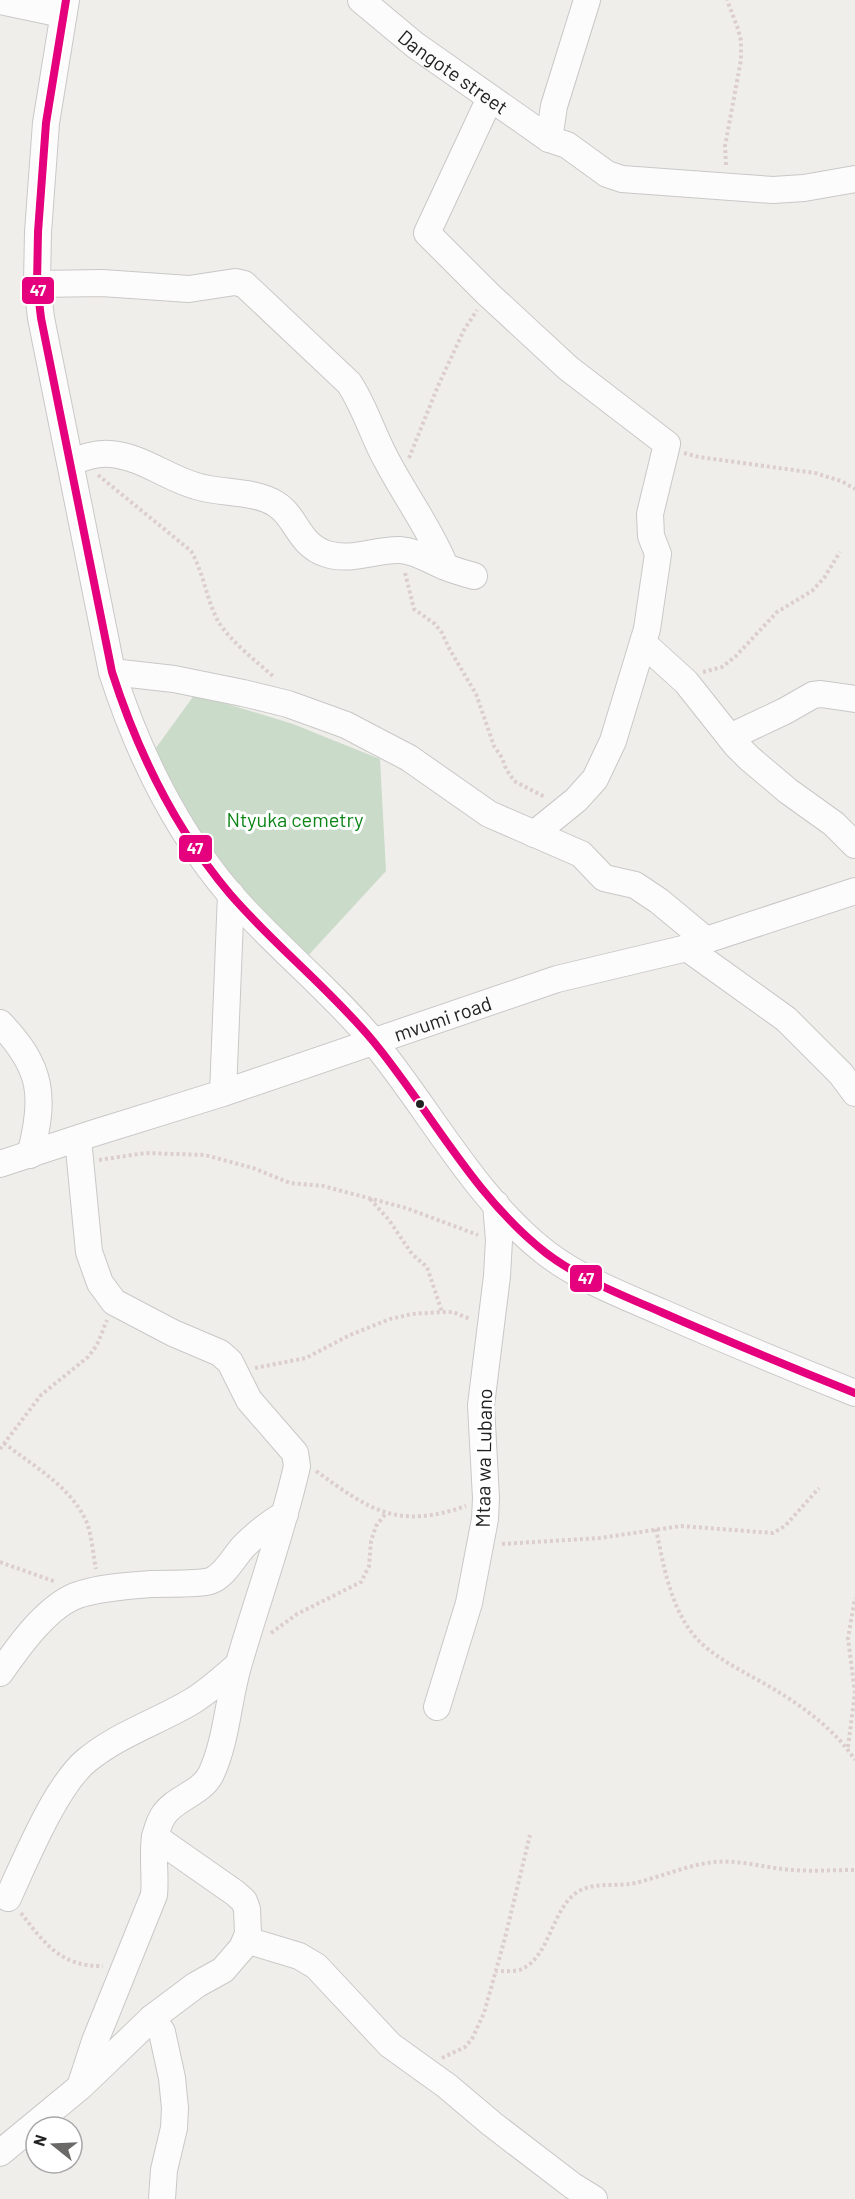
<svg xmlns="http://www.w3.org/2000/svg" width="855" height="2199" viewBox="0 0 855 2199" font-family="Barlow,sans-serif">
<rect width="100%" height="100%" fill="#f0eeeb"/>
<path fill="#cadbca" d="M 195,694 L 293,724 L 380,759 L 386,871 L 306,958 L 236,892 L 153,752 Z"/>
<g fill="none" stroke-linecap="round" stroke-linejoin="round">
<defs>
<g id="minor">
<path d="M 66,0 L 46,123 L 38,232 L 37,284 L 41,318 L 112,672 C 138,753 175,829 230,894 C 275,946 329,988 373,1041 C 430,1110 474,1197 546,1253 C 580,1279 622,1295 661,1312 C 725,1340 790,1367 855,1393"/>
<path id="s1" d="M 361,0 L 415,45 L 549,139 L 567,145 L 607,174 L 622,179 L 773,190 L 804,188 L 855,179"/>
<path d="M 0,1 L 62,14"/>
<path d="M 490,98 L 427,233 L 489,295 L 568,368 L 667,444 L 650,514 L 651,536 L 658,554 L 647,629 L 613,741 L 595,779 L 576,800 L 534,834"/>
<path d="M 549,139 L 554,106 L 587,0"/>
<path d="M 37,284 L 102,283 L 189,289 L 235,282 L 244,284 L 349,383 C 365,407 373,436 387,461 C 406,497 430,529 445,566"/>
<path d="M 71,463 C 83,457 96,453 110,454 C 141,456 167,478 196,486 C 221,494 254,490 276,504 C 297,517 298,545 327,554 C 352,562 376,549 400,550 C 416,551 429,560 443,566 C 453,570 463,573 474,576"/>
<path d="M 643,643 L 686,682 L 736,745 L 749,758 L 788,791 L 834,824 L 855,845"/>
<path d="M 112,672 L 174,679 L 243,693 L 288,704 L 346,725 L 409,758 L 489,814 L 581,854 L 604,878 L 635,885 L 659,901 L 706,940"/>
<path d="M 730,737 L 785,711 L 813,695 L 821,694 L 855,699"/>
<path d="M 687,948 L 786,1019 L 841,1074 L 855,1093"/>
<path d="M 0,1023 C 42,1067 46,1096 30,1155"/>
<path d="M 223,1093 L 231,894"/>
<path id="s2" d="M 0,1164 L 91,1134 L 223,1093 L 557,979 L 687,948 L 706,940 L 855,891"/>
<path d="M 0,1673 C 19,1646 49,1603 81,1594 C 103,1587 128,1586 150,1584 C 166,1583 196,1585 210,1581 C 225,1576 234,1556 245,1545 C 257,1533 270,1523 285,1514"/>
<path d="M 437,1707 L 469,1603 L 485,1519 L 486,1498 L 481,1405 L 497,1276 L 499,1240 L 496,1204"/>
<path d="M 8,1898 C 25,1861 56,1785 87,1760 C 119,1734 157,1722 191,1702 C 208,1692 223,1678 238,1665"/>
<path d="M 246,1940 L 299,1956 L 316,1966 L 390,2045 L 447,2086 L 492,2124 L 573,2186 L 594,2199"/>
<path d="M 152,2018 L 162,2032 L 172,2078 L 175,2108 L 174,2128 L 164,2170 L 162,2199"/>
<path d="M 81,2084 L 95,2041 L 154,1895 C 156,1875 152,1856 155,1837"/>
<path d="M 0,2153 L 80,2087 L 152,2018 L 196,1985 L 223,1970 L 242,1948 L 248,1934 L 247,1909 L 244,1901 L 235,1893 L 155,1837 C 157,1830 159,1822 163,1816 C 174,1798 201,1794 211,1774 C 227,1740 228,1699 239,1663 C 258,1597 282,1533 297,1466 L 295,1453 L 249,1400 L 230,1362 L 220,1353 L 173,1333 L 114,1302 L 100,1283 L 89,1252 L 78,1139"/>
</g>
</defs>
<use href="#minor" stroke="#c9c8c7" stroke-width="28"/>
<path stroke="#dccecd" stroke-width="4" stroke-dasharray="3 3" stroke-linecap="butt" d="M 726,165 L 725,146 L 741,60 L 741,41 L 738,29 L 727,0
M 684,453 L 699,457 L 815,473 L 841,481 L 855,489
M 409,458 L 438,386 L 464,330 L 477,310
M 98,475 L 191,551 C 204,573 206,599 218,621 C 229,640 257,662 274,677
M 405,573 L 414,609 L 435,624 L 442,633 L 450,650 L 476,694 L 494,746 L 502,758 L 506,769 L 514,781 L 545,797
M 703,672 L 722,667 L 736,656 L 777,612 L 812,591 L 824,578 L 840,552
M 99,1160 L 145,1153 L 205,1155 L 253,1168 L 290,1183 L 323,1186 L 406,1208 L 478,1235
M 370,1199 L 389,1220 L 412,1254 L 427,1267 L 442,1312
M 255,1368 L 306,1358 L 350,1335 L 390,1319 L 412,1314 L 442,1312 L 453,1312 L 470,1319
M 4,1443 C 34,1467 71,1486 87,1523 C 92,1537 93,1554 96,1569
M 0,1449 L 41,1395 L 88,1357 L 97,1345 L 107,1320
M 316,1471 C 370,1510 397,1530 466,1506
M 656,1529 C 664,1567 671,1613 700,1642 C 722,1663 751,1675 777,1691 C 805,1708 837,1732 855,1760
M 502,1544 L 600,1538 L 681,1526 L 773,1533 L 785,1526 L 819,1488
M 0,1562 L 56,1582
M 271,1633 L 297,1614 L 361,1582 L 369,1566 L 371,1541 L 376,1526 L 386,1513
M 848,1747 L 855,1693 L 848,1638 L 855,1598
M 21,1913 C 44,1943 61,1967 103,1966
M 495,1971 C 503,1971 515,1972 522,1969 C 551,1956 552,1904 581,1890 C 598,1882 617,1887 635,1883 C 661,1877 687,1865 714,1862 C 737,1860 760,1866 782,1869 C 806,1872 831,1870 855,1870
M 442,2058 L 465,2047 L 472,2039 L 484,2013 L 505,1938 L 530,1835"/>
<use href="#minor" stroke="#fdfcfc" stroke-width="26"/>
<defs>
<path id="bus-1" d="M 66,0 L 46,123 L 38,232 L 37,284 L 41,318 L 112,672 C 138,753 175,829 230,894 C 275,946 329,988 373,1041 C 430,1110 474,1197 546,1253 C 580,1279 622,1295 661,1312 C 725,1340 790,1367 855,1393"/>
</defs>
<use href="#bus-1" stroke="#fff" stroke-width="12"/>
<use href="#bus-1" stroke="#e5007d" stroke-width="8"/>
</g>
<circle fill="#222" stroke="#fff" stroke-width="2" cx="420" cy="1104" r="5"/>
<g text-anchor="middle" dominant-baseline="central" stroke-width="6" stroke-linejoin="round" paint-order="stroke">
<g font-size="20" fill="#222" stroke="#fff">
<text stroke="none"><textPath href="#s1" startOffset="117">Dangote street</textPath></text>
<text stroke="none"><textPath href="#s2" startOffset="466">mvumi road</textPath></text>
<text transform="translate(483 1458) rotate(-89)">Mtaa wa Lubano</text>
</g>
<g font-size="20" fill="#0c8416" stroke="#fff">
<text x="295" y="819">Ntyuka cemetry</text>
</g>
</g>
<g stroke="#fff" stroke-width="2">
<rect x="21" y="276" width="34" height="29" rx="6" fill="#e5007d"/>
<rect x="178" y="834" width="35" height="29" rx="6" fill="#e5007d"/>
<rect x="569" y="1264" width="34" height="29" rx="6" fill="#e5007d"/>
</g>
<g font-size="16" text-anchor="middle" font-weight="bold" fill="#fff">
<text x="38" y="296">47</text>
<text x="195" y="854">47</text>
<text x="586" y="1284">47</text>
</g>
<g transform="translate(54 2145) rotate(288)"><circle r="28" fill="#ffffff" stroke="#a7a7a7" stroke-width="1.5"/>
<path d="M0-4.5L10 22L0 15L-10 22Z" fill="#6a6968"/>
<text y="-9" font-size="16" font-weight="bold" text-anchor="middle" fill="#222222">N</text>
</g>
</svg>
